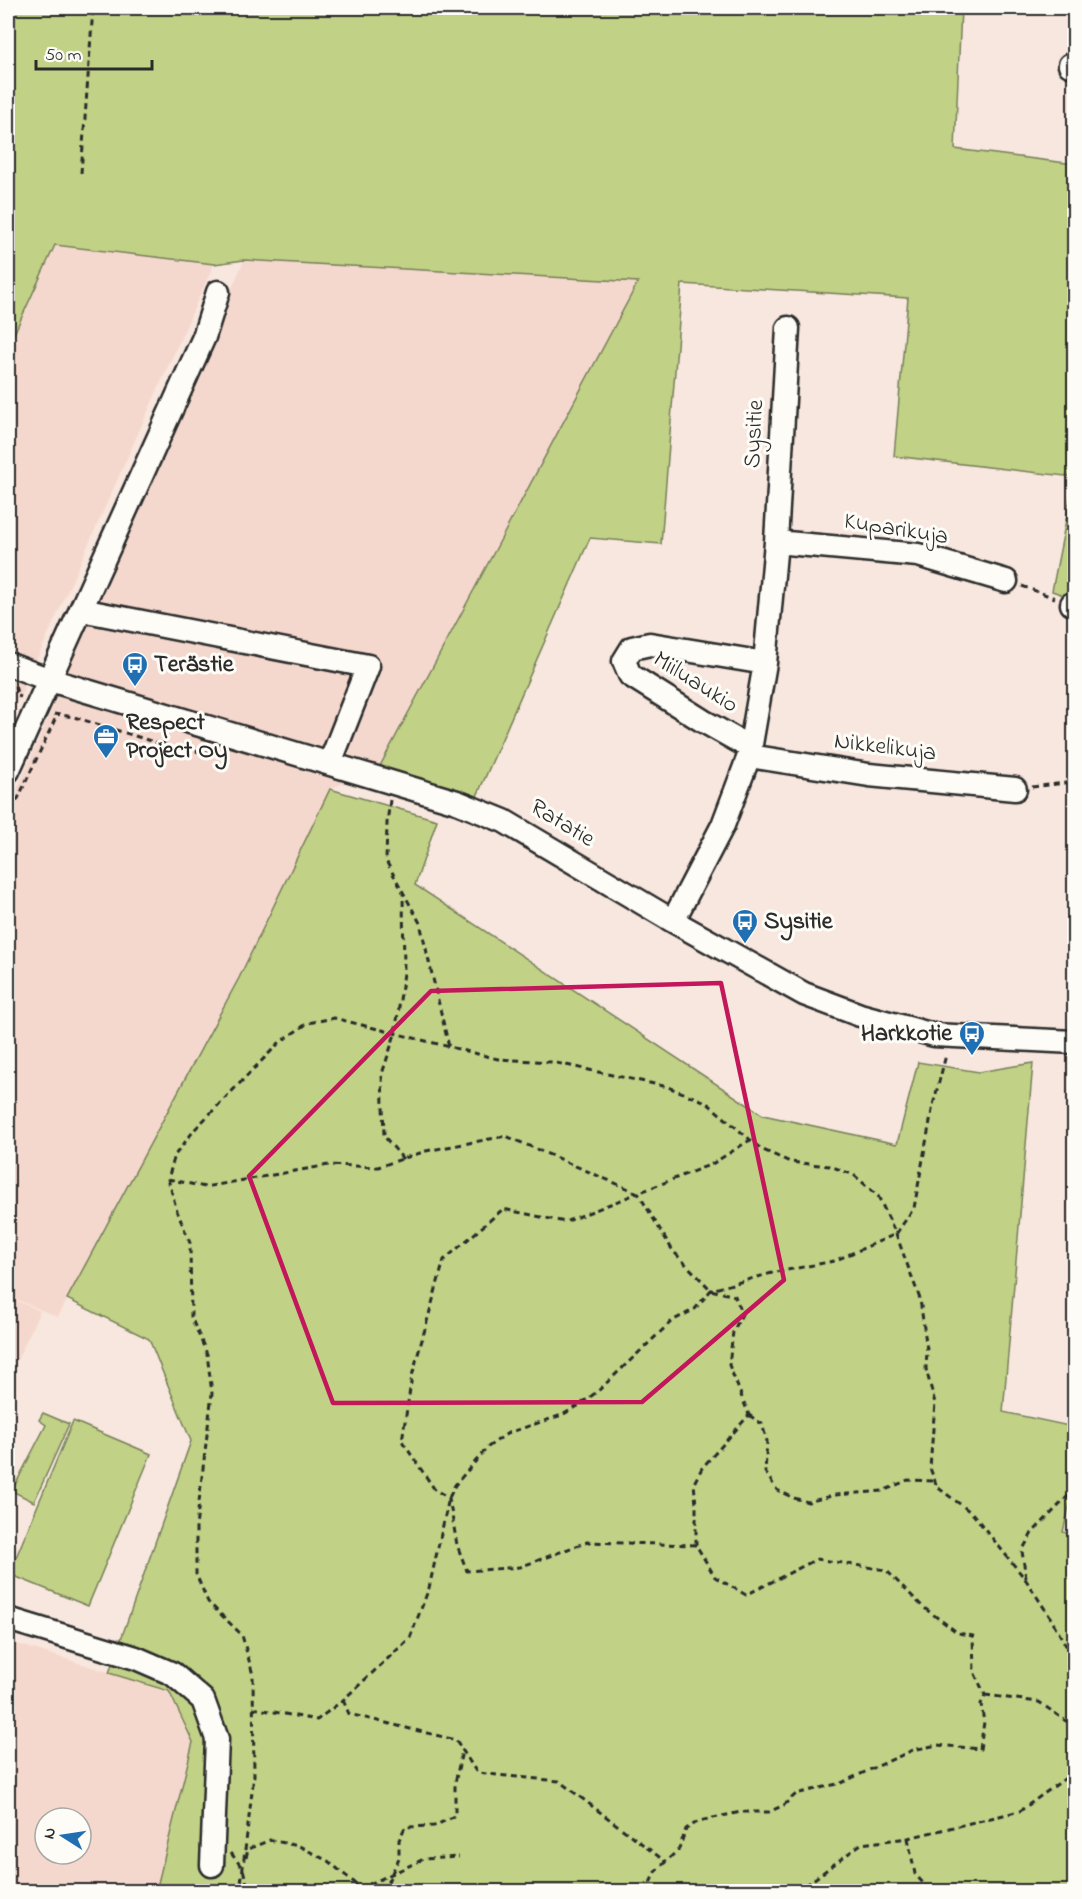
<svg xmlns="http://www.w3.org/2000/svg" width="1082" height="1899" viewBox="0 0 1082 1899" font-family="'Indie Flower',sans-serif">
<rect width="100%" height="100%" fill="#f8e7de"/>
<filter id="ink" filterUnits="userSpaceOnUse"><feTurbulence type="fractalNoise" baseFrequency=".0167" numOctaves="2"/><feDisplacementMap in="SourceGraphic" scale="12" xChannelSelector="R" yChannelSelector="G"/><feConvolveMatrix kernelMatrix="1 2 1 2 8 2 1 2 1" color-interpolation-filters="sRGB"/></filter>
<g filter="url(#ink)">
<path fill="#f5d8cd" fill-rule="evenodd" d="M 55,245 L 214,264 L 8,724 L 8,347 Z
M 244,260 L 638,282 L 380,766 L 330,789 L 239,978 L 58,1317 L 8,1296 L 8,811 Z
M 8,1297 L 40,1311 L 8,1380 Z
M 8,1641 L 169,1691 L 193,1743 L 156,1891 L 8,1891 ZM 45,1818 L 81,1818 L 81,1854 L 45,1854 Z"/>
<path fill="#c1d287" stroke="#767e59" stroke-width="1.5" d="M 8,8 L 961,8 L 955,149 L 1074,164 L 1074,477 L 894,456 L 908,298 L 682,284 L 661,544 L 590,538 L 477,796 L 380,766 L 638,282 L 244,260 L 214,264 L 55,245 L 8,347 Z
M 1074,479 L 1074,599 L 1052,591 Z
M 330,789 L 437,820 L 415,885 L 763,1115 L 897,1144 L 918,1062 L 979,1072 L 1033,1063 L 1003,1412 L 1074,1427 L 1074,1486 L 1063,1532 L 1074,1535 L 1074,1891 L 156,1891 L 193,1742 L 169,1691 L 109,1673 L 191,1441 L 149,1339 L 67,1299 L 239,978 Z
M 43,1413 L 69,1424 L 34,1502 L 12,1491 L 46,1425 L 39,1420 Z
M 73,1421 L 151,1454 L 88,1606 L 9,1574 Z"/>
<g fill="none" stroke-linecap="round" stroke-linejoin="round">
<defs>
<path id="minor" d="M 1070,65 L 1074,64
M 776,542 L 918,555 L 1006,581
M 1072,604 L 1074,605
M 81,610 L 368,666 L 330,763
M 8,664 L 50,680 L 457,802 L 504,821 L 673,921 L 804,994 L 860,1015 L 934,1035 L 1074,1042
M 751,748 L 703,721 L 630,675 L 624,661 L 632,648 L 650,644 L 765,663
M 749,756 L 869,775 L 1015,789
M 8,771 L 204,337 L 218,292
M 673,921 L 723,825 L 749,756 L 765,663 L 776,542 L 788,328
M 8,1619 L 136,1658 L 173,1674 L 203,1700 L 217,1739 L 212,1865"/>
</defs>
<use href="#minor" stroke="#2b2b2b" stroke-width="27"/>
<path stroke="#2b2b2b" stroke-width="3" stroke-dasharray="6 4.5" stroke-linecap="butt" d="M 81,173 L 93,8
M 1022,586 L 1055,598
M 15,686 L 18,696 L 21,697
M 54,714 L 74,717 L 180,750 L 228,754
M 163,745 L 166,734
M 1032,787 L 1074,782
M 390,800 L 387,823 L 386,861 L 420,923 L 449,1047
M 8,820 L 57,715
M 403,1159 L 384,1136 L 382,1074 L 395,1034 L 404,973 L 403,892
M 168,1179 L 205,1187 L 329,1165 L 378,1167 L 426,1151 L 506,1136 L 638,1193 L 712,1164 L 750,1140
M 749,1415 L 762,1424 L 767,1441 L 765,1472 L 777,1490 L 794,1498 L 808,1502 L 835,1495 L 883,1491 L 908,1480 L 935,1481
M 696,1545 L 587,1542 L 520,1567 L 467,1571 L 457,1545 L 449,1498 L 435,1490 L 402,1441 L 412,1376 L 444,1260 L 503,1209 L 565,1222 L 638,1193 L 673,1251 L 711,1290 L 735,1296 L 742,1314 L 733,1332 L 729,1365 L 749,1415 L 702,1468 L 694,1483 L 696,1505 L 696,1545 L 715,1577 L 746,1595 L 817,1559 L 886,1570 L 923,1607 L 958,1633 L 973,1636 L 974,1672 L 985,1695
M 1026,1578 L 1022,1551 L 1032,1533 L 1074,1490
M 985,1695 L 1039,1702 L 1066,1721 L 1074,1721
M 343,1700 L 349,1714 L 456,1740 L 477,1773 L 559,1781 L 666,1862
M 253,1708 L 317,1720 L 343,1700 L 410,1638 L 429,1588 L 449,1498 L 455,1485 L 488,1447 L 508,1433 L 562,1415 L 578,1406 L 598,1391 L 672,1321 L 695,1309 L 711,1290 L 772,1273 L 834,1261 L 896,1234 L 914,1208 L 933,1105 L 946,1055
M 908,1838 L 915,1874 L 931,1892
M 231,1853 L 243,1869 L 249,1892
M 246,1858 L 248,1849 L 270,1840 L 299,1846 L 328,1861 L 361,1888 L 424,1859 L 459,1857
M 240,1892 L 254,1775 L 253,1675 L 242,1635 L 208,1602 L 196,1574 L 196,1527 L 212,1393 L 207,1354 L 191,1317 L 190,1243 L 177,1211 L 168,1179 L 175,1155 L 196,1128 L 280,1042 L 308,1023 L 334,1018 L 498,1059 L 552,1062 L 668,1087 L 706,1102 L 761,1149 L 790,1162 L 830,1166 L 854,1175 L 878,1196 L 896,1234 L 920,1299 L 927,1350 L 926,1369 L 935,1403 L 930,1468 L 937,1487 L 972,1513 L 1026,1580 L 1050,1617 L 1074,1660
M 383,1892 L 399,1858 L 399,1840 L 405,1827 L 434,1826 L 455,1816 L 455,1783 L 462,1751
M 646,1892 L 655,1872 L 679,1849 L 686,1829 L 699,1821 L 741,1812 L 769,1812 L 784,1805 L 796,1794 L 841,1783 L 913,1750 L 937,1745 L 980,1749 L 984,1722 L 981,1704 L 985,1695
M 797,1892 L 861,1844 L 908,1838 L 1020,1811 L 1074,1772"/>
<use href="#minor" stroke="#fdfcf7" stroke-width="22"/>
</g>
</g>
<path fill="none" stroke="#c2185b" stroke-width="4.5" stroke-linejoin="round" d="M 721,983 L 784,1280 L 642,1402 L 333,1403 L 249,1176 L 431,991 Z"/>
<defs>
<symbol id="bus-pin" viewBox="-11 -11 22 30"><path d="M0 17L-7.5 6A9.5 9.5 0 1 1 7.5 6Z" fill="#1f6fb2" stroke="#fdfcf7"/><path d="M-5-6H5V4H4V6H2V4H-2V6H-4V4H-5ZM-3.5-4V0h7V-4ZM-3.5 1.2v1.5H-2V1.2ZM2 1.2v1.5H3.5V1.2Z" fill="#fff"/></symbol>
<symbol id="office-pin" viewBox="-11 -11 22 30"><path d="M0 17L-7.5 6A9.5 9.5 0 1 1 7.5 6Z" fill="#1f6fb2" stroke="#fdfcf7"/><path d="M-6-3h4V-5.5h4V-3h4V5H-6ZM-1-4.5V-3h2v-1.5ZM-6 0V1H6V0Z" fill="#fff"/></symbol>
</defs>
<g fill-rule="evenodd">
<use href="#bus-pin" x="120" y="650" width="30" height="40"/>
<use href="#office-pin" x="91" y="722" width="30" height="40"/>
<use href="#bus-pin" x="730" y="907" width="30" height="40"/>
<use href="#bus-pin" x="957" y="1019" width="30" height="40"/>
</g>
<g text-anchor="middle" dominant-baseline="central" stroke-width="6" stroke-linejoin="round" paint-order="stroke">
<g font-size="24" fill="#2b2b2b" stroke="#fdfcf7">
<text transform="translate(755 434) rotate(-87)">Sysitie</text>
<text transform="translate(896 530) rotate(9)">Kuparikuja</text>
<text transform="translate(695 683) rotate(32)">Miiluaukio</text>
<text transform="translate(885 748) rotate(7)">Nikkelikuja</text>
<text transform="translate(562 824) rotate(31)">Ratatie</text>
</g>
<g font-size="24" font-weight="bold" fill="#2b2b2b" stroke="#fdfcf7" text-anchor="start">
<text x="154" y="665">Terästie</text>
<text x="126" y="723">Respect<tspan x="126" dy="28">Project Oy</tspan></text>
<text x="764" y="922">Sysitie</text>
<text x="952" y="1034" text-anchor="end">Harkkotie</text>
</g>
</g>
<rect width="1082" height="1899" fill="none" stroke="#fdfcf7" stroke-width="30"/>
<rect x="15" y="15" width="1052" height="1869" fill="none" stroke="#2b2b2b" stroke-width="2" filter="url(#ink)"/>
<g transform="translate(63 1836) rotate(282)"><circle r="28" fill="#fdfcf7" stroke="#a9a8a5" stroke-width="1.5"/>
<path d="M0-4.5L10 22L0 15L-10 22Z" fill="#1f6fb2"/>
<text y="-9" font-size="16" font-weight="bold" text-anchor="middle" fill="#2b2b2b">N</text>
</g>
<path d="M36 60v9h116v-9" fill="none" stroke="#2b2b2b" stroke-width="3"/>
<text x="45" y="60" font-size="18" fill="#2b2b2b" stroke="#fdfcf7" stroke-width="4.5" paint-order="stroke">50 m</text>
</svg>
